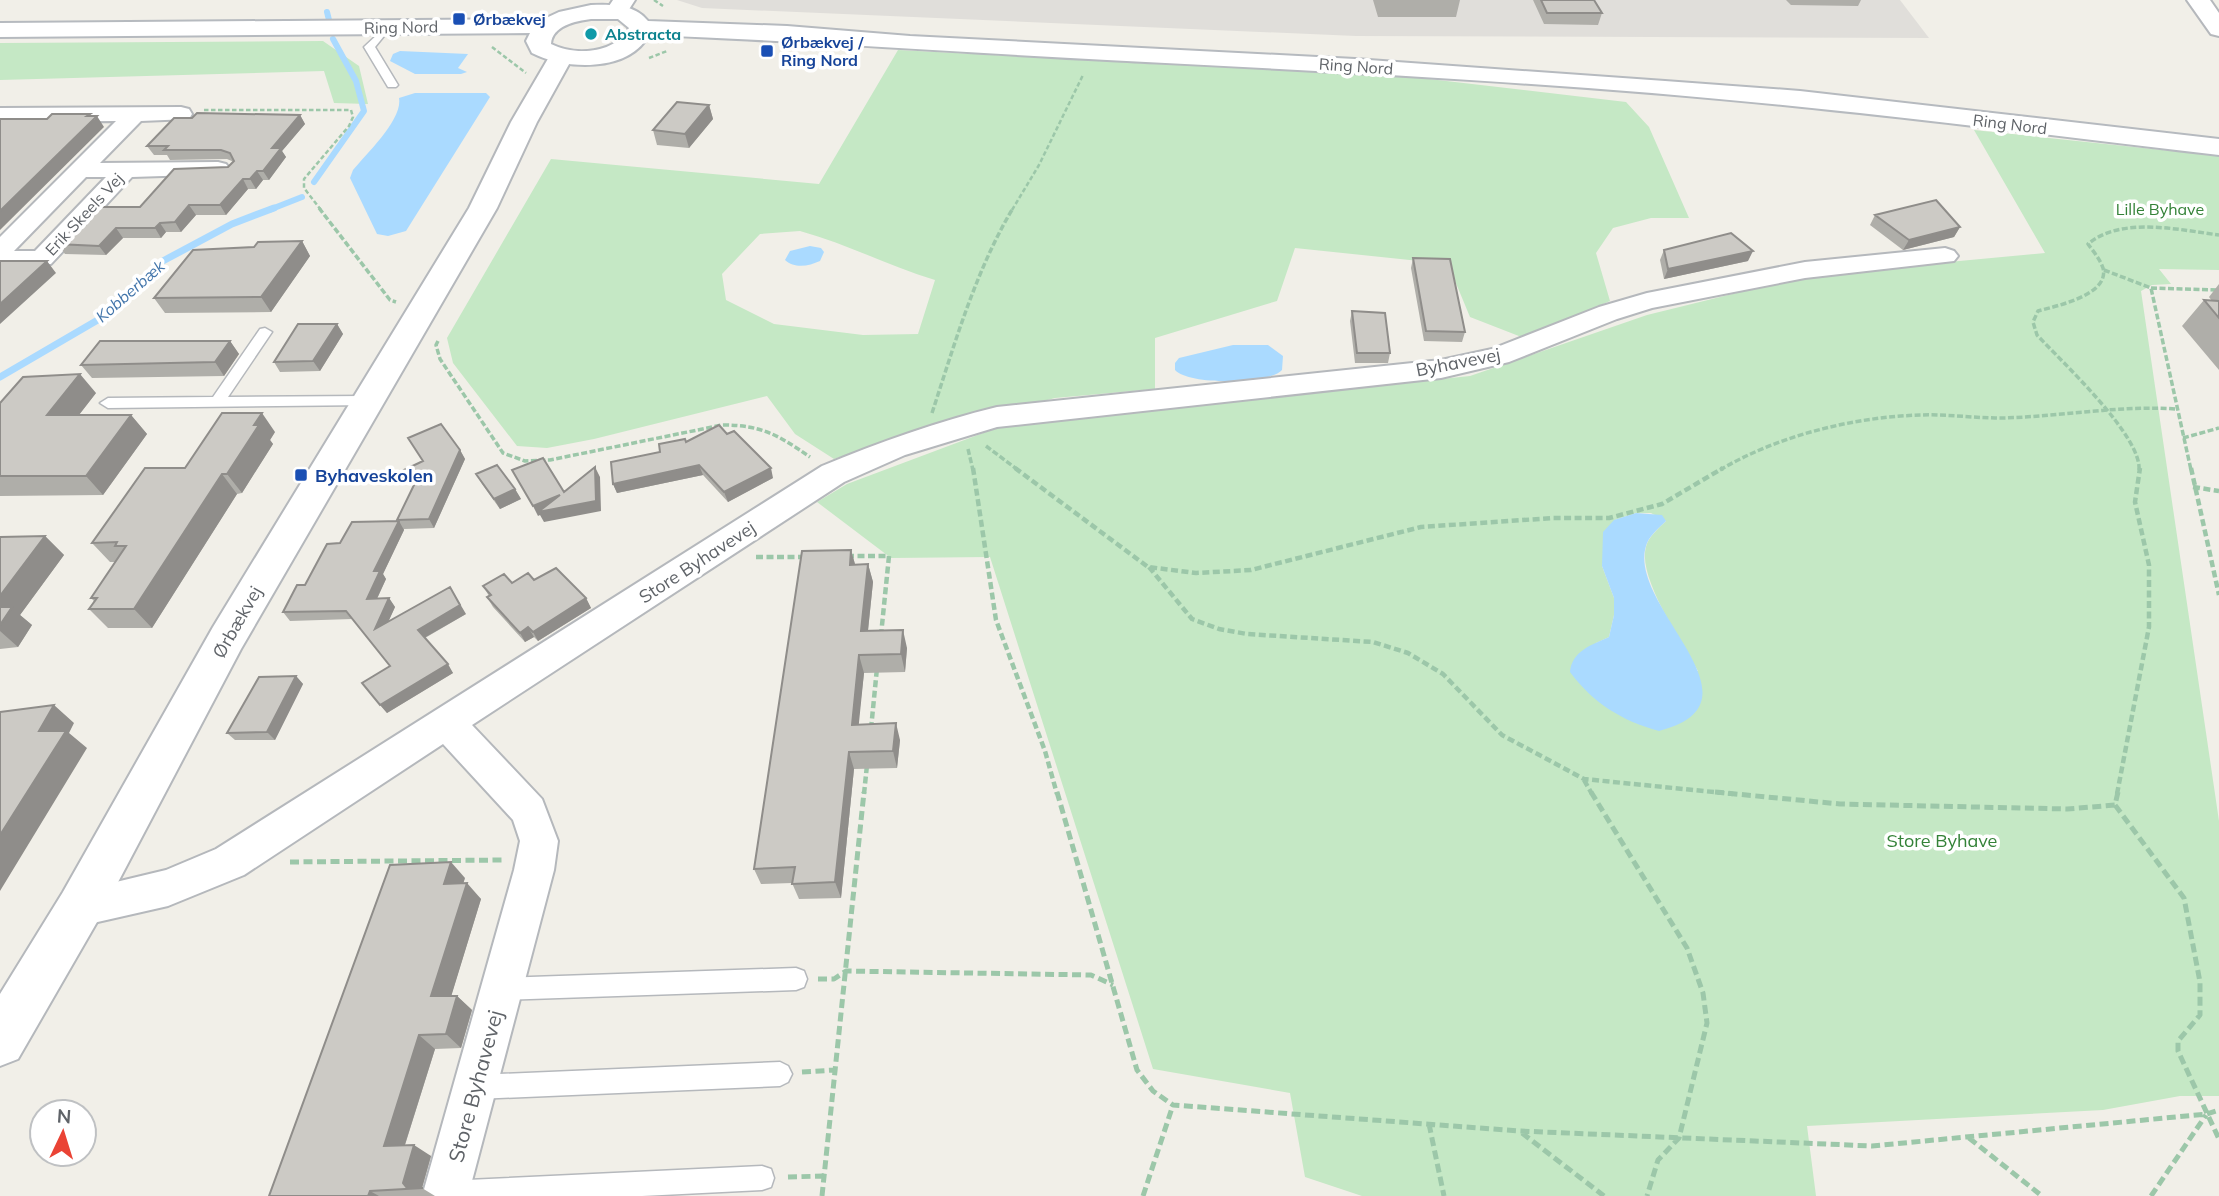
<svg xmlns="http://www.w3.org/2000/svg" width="2219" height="1196" viewBox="0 0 2219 1196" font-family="Mulish,sans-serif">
<rect width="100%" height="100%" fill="#f1efe8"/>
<path fill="#e0deda" d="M 677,0 L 1900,0 L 1929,38 L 1356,36 L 702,8 Z"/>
<path fill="#c5e8c5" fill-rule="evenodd" d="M 323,41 L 359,66 L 368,104 L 334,103 L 324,71 L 0,80 L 0,43 Z
M 898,50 L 1403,76 L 1626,102 L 1649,127 L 1689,218 L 1651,218 L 1613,228 L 1596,253 L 1610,301 L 1524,338 L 1470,317 L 1448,264 L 1295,248 L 1277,301 L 1155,338 L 1155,389 L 1055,398 L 872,446 L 834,459 L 795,434 L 767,396 L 594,439 L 547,448 L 517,446 L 453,363 L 447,338 L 551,159 L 819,184 ZM 800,231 C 847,244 889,266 935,280 L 918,334 L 863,335 L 774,324 L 726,300 L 722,274 L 760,234 Z
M 1974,130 L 2219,156 L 2219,270 L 2159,269 L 2171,284 L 2152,285 L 2141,291 L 2219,821 L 2219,1096 L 2180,1096 L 2103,1110 L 1807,1126 L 1816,1196 L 1362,1196 L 1305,1177 L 1290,1093 L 1153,1069 L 990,557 L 891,558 L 817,502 L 847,484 L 1007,424 L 1470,376 L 1647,315 L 1810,275 L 2045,253 ZM 1636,513 L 1651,513 L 1666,521 C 1659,528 1648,537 1646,547 C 1637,577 1683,644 1698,671 L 1596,643 L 1609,637 L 1614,615 L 1614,598 L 1602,566 L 1615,520 Z"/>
<path fill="#aadaff" d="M 400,51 L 468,54 L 458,68 L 467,72 L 461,74 L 415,74 L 390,61 L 393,54 Z
M 415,93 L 486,93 L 490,97 L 406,231 L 388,236 L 377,234 L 350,178 L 353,170 C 367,153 403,119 399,98 Z
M 810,246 L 821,248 L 824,252 L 820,261 C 809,266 795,269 785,260 L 790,251 Z
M 1233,345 L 1268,345 L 1283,356 L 1282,370 C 1270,384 1190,386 1175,370 L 1175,363 L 1179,358 Z
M 1636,513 L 1662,515 L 1666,521 C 1659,528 1648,537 1646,546 C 1627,607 1772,702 1659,731 C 1622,721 1593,703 1570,672 C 1572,651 1591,645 1609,637 L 1614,615 L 1614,598 L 1602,566 L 1603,532 L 1614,520 Z"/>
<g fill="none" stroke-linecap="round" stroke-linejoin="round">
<path stroke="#aadaff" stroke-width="6" d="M 327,12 L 330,24
M 314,182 L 364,111 L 356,81 L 333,39
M 269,210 L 302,197"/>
<path stroke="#aadaff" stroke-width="7" d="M 0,377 L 108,314 L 161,262 L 232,224 L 274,208"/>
<defs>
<path id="service" d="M 379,33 L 384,36 L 375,47 L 398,85 L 396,87 L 388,87 L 364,47 Z
M 265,328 L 272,332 L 228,397 L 366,396 L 374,401 L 371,405 L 108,408 L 100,403 L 108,398 L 213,397 L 260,329 Z
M 796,968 L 804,971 L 807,979 L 804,987 L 796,990 L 501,1000 L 493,997 L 490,989 L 493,981 L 501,978 Z
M 780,1062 L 788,1066 L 792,1074 L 788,1082 L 780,1086 L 476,1099 L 468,1095 L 464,1087 L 468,1079 L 476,1075 Z
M 762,1166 L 771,1169 L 774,1178 L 771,1187 L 762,1190 L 642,1196 L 435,1196 L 434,1193 L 437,1184 L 446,1181 Z"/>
<path id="minor" d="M 181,107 L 189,109 L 192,114 L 189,119 L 141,121 L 100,163 L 218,162 L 226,164 L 230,169 L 226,174 L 132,177 L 51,264 L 0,267 L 0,237 L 116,121 L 0,122 L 0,108 ZM 86,177 L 106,177 L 35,251 L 14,251 Z
M 1945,248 L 1954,251 L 1958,256 L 1954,261 L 1805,278 L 1652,308 L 1617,319 L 1509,362 L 1441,378 L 997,427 L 905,455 L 844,482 L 472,725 L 542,799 L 558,841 L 554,870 L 468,1196 L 424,1196 L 423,1193 L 514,870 L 520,841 L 513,820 L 443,744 L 244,875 L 168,906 L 80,926 L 66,920 L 60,907 L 66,894 L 166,870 L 216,849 L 822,466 C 880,442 936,422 997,407 L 1441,360 L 1492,349 L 1599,307 L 1647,293 L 1805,262 Z"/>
<path id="tertiary" d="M 613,0 L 635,0 L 624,17 L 608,17 L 605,12 Z
M 2187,0 L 2210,0 L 2219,13 L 2219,36 L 2211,34 Z
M 561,50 L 570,52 L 573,57 L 537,122 L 497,208 L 241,649 L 97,922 L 18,1059 L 0,1066 L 0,994 L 63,892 L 213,627 L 469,208 L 511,122 L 549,57 L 552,52 Z"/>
<path id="secondary" d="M 591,5 C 611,4 635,4 648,21 L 787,26 L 910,36 L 1355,59 L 1665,81 L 1800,91 L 2219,139 L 2219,155 C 2080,139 1941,121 1802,107 C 1571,83 1339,72 1107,60 C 954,52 802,41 649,35 C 628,73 565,70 532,53 L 526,41 L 530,33 L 0,37 L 0,23 L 544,19 L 559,12 ZM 591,19 L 618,19 L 629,28 C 615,54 575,56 551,44 C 552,26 575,21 591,19 Z"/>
</defs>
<use href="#service" stroke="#b5b8bc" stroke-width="3"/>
<use href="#minor" stroke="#b5b8bc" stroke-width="4"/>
<use href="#tertiary" stroke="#b5b8bc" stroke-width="4"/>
<use href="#secondary" stroke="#b6babf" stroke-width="4"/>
<path stroke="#9cc7a9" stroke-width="2.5" stroke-dasharray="4.5 2.5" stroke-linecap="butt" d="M 654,0 L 663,6
M 492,47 L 526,73
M 649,58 L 667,51
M 204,110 L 351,110 L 353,117 L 349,126 L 304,179 L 304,188 L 321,210
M 1012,210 L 1039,165 L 1083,75"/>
<path stroke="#9cc7a9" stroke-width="3.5" stroke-dasharray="6 2.5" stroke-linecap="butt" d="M 319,208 L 390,300 L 396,302
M 2104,270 L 2151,288 L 2191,470
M 2151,288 L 2219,290
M 438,341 L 436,345 L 440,359 L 503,453 L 525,461 L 550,460 L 722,425 C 762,425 778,435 810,457
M 932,413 C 955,343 975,272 1013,208
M 2183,438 L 2219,428
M 986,446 L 1018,470
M 968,449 L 973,470
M 1720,470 C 1777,436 1853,417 1920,415 C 1946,414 1973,418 2000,418 C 2059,417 2117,405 2176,409
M 2139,470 C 2142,436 2061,361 2037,335 L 2033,322 L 2038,311 C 2056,306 2110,295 2103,268 C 2100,259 2093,251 2088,244 C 2121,216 2180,230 2219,235"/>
<path stroke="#9cc7a9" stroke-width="4.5" stroke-dasharray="7 3.5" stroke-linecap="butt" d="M 973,468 L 996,620 L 1045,751 L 1057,794
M 1015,468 L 1148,567 L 1196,573 L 1251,570 L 1421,527 L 1553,518 L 1609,518 L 1662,504 L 1723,468
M 2191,468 L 2219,595
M 2193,487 L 2219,491
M 847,556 L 889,556 L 881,635
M 756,557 L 807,557
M 1149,567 L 1192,619 L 1219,629 L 1247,634 L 1373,642 L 1408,653 L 1443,674 L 1502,735 L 1584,779 L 1733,794
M 871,729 L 877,668
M 1584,780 L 1592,794
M 864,794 L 867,765
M 2117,794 L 2149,627 L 2149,565 L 2135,502 L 2140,468"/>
<path stroke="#9cc7a9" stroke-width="5" stroke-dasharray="9 4.5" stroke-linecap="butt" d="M 1057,792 L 1137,1070 L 1153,1091 L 1173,1105 L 1520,1131 L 1872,1146 L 2207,1114 L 2219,1110
M 1591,792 L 1687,948 L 1703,993 L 1707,1023 L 1679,1138 L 1658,1160 L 1647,1196
M 1715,792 L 1840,804 L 2067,809 L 2115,805
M 2118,792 L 2115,805 L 2184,898 L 2200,982 L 2200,1015 L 2178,1041 L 2178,1051 L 2219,1139
M 290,862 L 502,860
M 818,979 L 834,979 L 846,971 L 1091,975 L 1113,985
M 802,1072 L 835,1070
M 1429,1124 L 1444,1196
M 1522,1133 L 1604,1196
M 1969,1138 L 2042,1196
M 788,1177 L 824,1176
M 822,1196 L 864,792
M 1143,1196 L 1173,1105
M 2151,1196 L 2206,1115"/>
<use href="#service" fill="#fff" fill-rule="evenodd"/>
<use href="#minor" fill="#fff" fill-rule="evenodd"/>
<use href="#tertiary" fill="#fff" fill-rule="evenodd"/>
<use href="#secondary" fill="#fff" fill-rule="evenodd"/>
</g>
<path fill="#afaea9" d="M 1373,0 L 1460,0 L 1456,17 L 1378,17 Z
M 1533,0 L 1594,0 L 1602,13 L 1598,25 L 1544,24 Z
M 1786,0 L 1861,0 L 1858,6 L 1791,5 Z
M 709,105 L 713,119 L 689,148 L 657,145 L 653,130 Z
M 300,115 L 305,124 L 282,151 L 286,157 L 269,180 L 263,180 L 256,189 L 248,189 L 226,215 L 196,215 L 181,232 L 166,232 L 161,238 L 123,238 L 106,255 L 65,254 L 57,244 L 228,167 L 234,162 L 227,159 L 170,160 L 167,155 L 154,155 L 147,146 Z
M 1875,215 L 1960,227 L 1954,237 L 1903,250 L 1870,225 Z
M 302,241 L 310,256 L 271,312 L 165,313 L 154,298 L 254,247 Z
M 1664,250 L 1748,261 L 1664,279 L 1660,260 Z
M 1413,258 L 1465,332 L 1462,342 L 1424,341 L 1411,268 Z
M 2219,284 L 2219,370 L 2182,326 L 2204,300 L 2212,301 L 2209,297 Z
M 1352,311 L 1390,353 L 1388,363 L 1355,363 L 1350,321 Z
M 337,324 L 343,334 L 320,371 L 280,372 L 274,362 Z
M 230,341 L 239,354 L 224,376 L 92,378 L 81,365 Z
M 96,393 L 79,415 L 131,415 L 147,434 L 103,495 L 0,496 L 0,403 Z
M 275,432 L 270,440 L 273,444 L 242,493 L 237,494 L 152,628 L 108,628 L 89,609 L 94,601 L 91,598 L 115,562 L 110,562 L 92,543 L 185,468 Z
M 408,438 L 460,450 L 465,459 L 434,528 L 404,529 L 404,530 L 383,574 L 386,579 L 377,599 L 389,598 L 395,607 L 388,622 L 466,614 L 425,638 L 453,673 L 387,713 L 362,683 L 390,666 L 352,619 L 290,621 L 283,612 L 340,543 L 398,521 L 397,520 L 414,486 L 423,461 Z
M 686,442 L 773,478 L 728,502 L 703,475 L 617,493 L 613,484 L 660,452 Z
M 476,474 L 515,489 L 521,499 L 500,509 L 482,484 Z
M 0,536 L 45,536 L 64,555 L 20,615 L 32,625 L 18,647 L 0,649 Z
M 851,550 L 855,564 L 868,564 L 873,582 L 868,631 L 907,648 L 905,672 L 864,673 L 858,724 L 900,740 L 897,768 L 854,769 L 841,898 L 799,899 L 792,883 L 761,884 L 754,869 Z
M 534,580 L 586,598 L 591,608 L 538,641 L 534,637 L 525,642 L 493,607 L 487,597 L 489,596 L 483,586 Z
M 296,676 L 303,684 L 275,740 L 235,740 L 227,733 Z
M 465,878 L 463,883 L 481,899 L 451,996 L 457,996 L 472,1010 L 461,1048 L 435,1049 L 405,1145 L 431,1156 L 422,1188 L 435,1196 L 269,1196 Z"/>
<path fill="#8f8d8a" d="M 709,105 L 713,119 L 689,148 L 685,134 Z
M 90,114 L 94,120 L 97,116 L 104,127 L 0,230 L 0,211 Z
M 300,115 L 305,124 L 282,151 L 286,157 L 269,180 L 263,171 L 272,148 Z
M 257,171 L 263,180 L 256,189 L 250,179 Z
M 243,179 L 248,189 L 226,215 L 220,205 Z
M 189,205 L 196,215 L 181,232 L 175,222 Z
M 160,223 L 166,232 L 161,238 L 155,228 Z
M 1960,227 L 1954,237 L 1903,250 L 1909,240 Z
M 116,228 L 123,238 L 106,255 L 99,246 Z
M 302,241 L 310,256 L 271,312 L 261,297 Z
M 1753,251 L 1748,261 L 1664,279 L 1668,269 Z
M 47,261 L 56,273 L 0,324 L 0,304 Z
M 337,324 L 343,334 L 320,371 L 313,361 Z
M 230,341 L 239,354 L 224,376 L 215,362 Z
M 80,374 L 96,393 L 64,434 L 47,415 Z
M 262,413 L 275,432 L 270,440 L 273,444 L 242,493 L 227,474 L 254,425 Z
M 131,415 L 147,434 L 103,495 L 86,476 Z
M 460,450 L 465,459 L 434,528 L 429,519 Z
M 699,465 L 703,475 L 617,493 L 613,484 Z
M 595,467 L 600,477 L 601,511 L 544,522 L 540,515 L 538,516 L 533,506 L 560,495 Z
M 771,468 L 773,478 L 728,502 L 724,492 Z
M 222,474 L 237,494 L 152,628 L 134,609 Z
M 515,489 L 521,499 L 500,509 L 494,499 Z
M 399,521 L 404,530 L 383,574 L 386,579 L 373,607 L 367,599 L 374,571 Z
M 45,536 L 64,555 L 20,615 L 32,625 L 18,647 L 0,631 L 0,596 Z
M 851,550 L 856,568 L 850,565 Z
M 868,564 L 873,582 L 866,649 L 861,631 Z
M 450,587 L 466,614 L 424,638 L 418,630 Z
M 389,598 L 395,607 L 381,638 L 375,629 Z
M 586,598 L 591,608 L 538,641 L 533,632 Z
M 528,627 L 534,637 L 525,642 L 520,633 Z
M 903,630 L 907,648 L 905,672 L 901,654 Z
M 859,655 L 864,673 L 857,742 L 852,725 Z
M 448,664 L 453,673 L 387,713 L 380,705 Z
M 296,676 L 303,684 L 275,740 L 267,732 Z
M 54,705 L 74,723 L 69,733 L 87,748 L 0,891 L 0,835 L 39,731 Z
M 896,723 L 900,740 L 897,768 L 893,751 Z
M 849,752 L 854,769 L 841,898 L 835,882 Z
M 451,862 L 465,878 L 458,900 L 444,884 Z
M 467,883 L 481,899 L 447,1010 L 431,996 Z
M 457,996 L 472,1010 L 461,1048 L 446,1034 Z
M 419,1035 L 435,1049 L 401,1157 L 384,1146 Z
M 414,1145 L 431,1156 L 422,1188 L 407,1188 L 403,1183 Z
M 370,1191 L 379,1196 L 368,1196 Z"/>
<path fill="#cccac5" stroke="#8f8d8a" stroke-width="2" d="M 1541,0 L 1594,0 L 1602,13 L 1547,13 Z
M 677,102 L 709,105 L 685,134 L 653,130 Z
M 197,113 L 300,115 L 272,148 L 281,148 L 263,171 L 257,171 L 250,179 L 243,179 L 220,205 L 189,205 L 175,222 L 160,223 L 155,228 L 116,228 L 99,246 L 57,244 L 96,207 L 140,207 L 174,169 L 228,167 L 234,161 L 230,153 L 221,150 L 164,150 L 168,146 L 147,146 L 174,118 L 192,118 Z
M 52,114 L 90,114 L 87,116 L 97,116 L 0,211 L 0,119 L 47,119 Z
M 1936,200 L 1960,227 L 1909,240 L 1875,215 Z
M 1731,233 L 1753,251 L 1668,269 L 1664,250 Z
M 302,241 L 261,297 L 154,298 L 193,250 L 254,247 L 258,242 Z
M 1413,258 L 1450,259 L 1465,332 L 1426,331 Z
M 0,261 L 47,261 L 0,304 Z
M 2204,300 L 2219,301 L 2219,318 Z
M 1352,311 L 1385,313 L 1390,353 L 1357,353 Z
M 298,324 L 337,324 L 313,361 L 274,362 Z
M 100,341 L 230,341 L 215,362 L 81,365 Z
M 80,374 L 47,415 L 131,415 L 86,476 L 0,476 L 0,403 L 23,377 Z
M 222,413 L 262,413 L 254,425 L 259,425 L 227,474 L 222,474 L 134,609 L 89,609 L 97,598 L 91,598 L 126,546 L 115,546 L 117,542 L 92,543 L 145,468 L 185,468 Z
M 441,424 L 460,450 L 429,519 L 397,520 L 414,485 L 404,470 L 423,461 L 408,438 Z
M 719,425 L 727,434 L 734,431 L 771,468 L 724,492 L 699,465 L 613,484 L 611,462 L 660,452 L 659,444 L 685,439 L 686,442 Z
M 543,458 L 564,492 L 595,467 L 596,501 L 538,512 L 560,495 L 533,506 L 512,470 Z
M 497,465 L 515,489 L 494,499 L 476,474 Z
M 399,521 L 374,571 L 380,571 L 367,599 L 389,598 L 375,629 L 450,587 L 460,605 L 418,630 L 448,664 L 380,705 L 362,683 L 390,666 L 346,611 L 283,612 L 297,585 L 305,585 L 327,544 L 340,543 L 352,522 Z
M 45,536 L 0,596 L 0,537 Z
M 851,550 L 850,565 L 868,564 L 861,631 L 903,630 L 901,654 L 859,655 L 852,725 L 896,723 L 893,751 L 849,752 L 835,882 L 792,884 L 795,867 L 754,869 L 802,551 Z
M 556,568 L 586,598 L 533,632 L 528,627 L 520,633 L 487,597 L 491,595 L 483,586 L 504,574 L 512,583 L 528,573 L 534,580 Z
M 0,607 L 12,607 L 0,625 Z
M 296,676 L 267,732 L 227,733 L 259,677 Z
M 54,705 L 39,731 L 66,731 L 0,835 L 0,712 Z
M 451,862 L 444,884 L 467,883 L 431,996 L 457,996 L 446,1034 L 419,1035 L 384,1146 L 414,1145 L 403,1183 L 407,1188 L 423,1188 L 370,1191 L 368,1196 L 269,1196 L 390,865 Z"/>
<g fill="#1a4fb4" stroke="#fff" stroke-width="2.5">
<rect x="452" y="12" width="14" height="14" rx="3.5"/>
<rect x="760" y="44" width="14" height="14" rx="3.5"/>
<rect x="294" y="468" width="14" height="14" rx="3.5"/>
</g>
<circle fill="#0f9aa8" stroke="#fff" stroke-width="2.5" cx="591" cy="34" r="7"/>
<g text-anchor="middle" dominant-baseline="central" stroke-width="7" stroke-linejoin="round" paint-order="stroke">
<g font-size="16" font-weight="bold" fill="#164399" stroke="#fff" text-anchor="start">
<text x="473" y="19">Ørbækvej</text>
<text x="781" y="42">Ørbækvej /<tspan x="781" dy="18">Ring Nord</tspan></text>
</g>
<g font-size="16" fill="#5f6368" stroke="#fff">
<text transform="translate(401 27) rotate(-1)">Ring Nord</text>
<text transform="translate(1356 66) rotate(4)">Ring Nord</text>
<text transform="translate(2010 124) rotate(7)">Ring Nord</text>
<text transform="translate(84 214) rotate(-47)">Erik Skeels Vej</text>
</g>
<g font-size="16" font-weight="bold" fill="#0d838f" stroke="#fff" text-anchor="start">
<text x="605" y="34">Abstracta</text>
</g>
<g font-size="16" fill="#348238" stroke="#fff">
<text x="2160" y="209">Lille Byhave</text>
</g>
<g font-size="16" font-style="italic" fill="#4174aa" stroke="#fff">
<text transform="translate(130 291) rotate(-41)">Kobberbæk</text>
</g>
<g font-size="18" fill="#5f6368" stroke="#fff">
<text transform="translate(1458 362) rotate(-11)">Byhavevej</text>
<text transform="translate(697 562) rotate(-33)">Store Byhavevej</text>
<text transform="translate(237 622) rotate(-60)">Ørbækvej</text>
</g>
<g font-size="18" font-weight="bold" fill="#164399" stroke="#fff" text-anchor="start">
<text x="315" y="475">Byhaveskolen</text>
</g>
<g font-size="18" fill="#348238" stroke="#fff">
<text x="1942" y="840">Store Byhave</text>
</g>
<g font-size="21" fill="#5f6368" stroke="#fff">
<text transform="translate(475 1086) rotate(-75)">Store Byhavevej</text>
</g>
</g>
<g transform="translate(63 1133) rotate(4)"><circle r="33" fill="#ffffff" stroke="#bfc1c3" stroke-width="2"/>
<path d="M0-5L12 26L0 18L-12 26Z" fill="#ea4335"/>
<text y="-10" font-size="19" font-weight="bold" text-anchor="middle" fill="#5f6368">N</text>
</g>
</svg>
